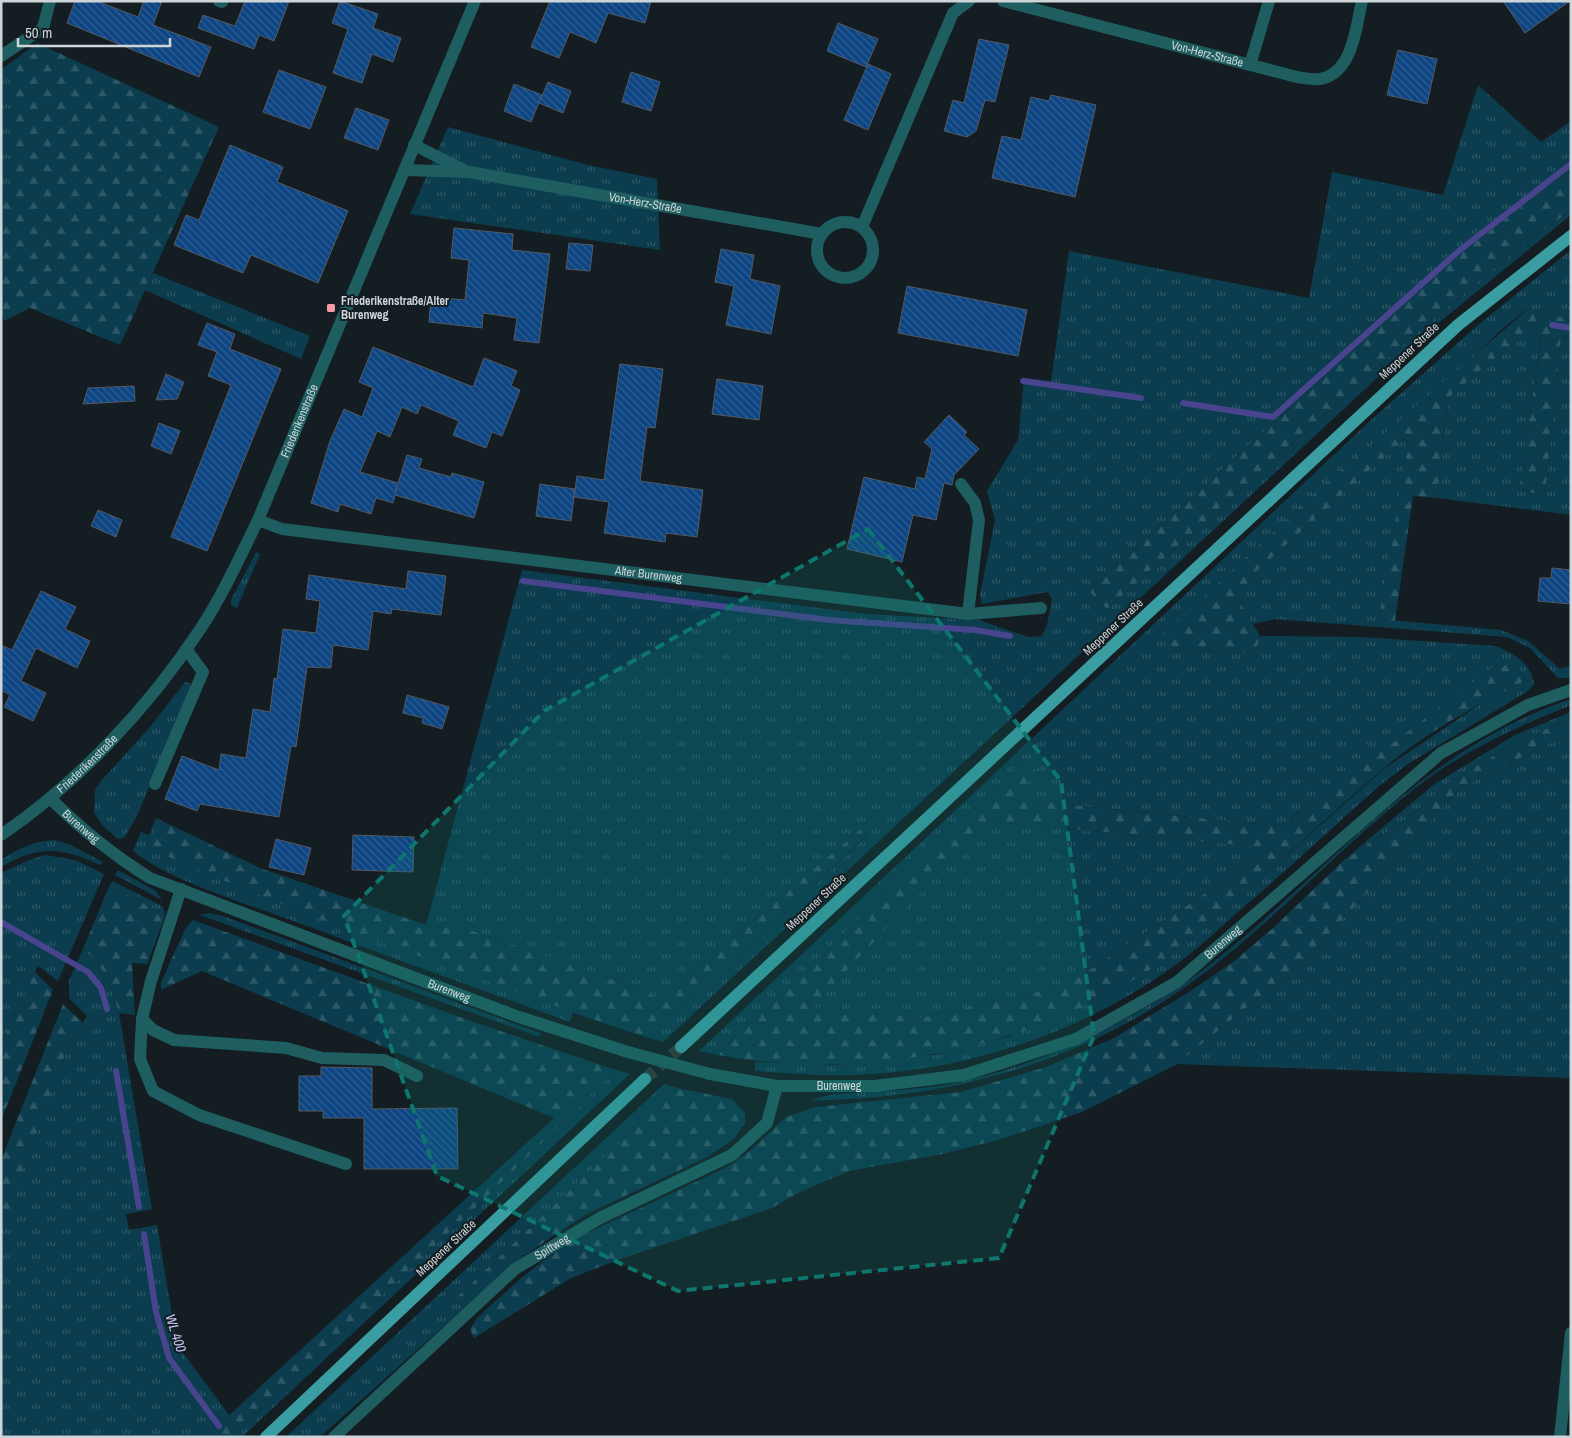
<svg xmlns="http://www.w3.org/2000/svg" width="1572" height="1438" viewBox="0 0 1572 1438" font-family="'Archivo Narrow',sans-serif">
<defs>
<pattern id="grass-tufts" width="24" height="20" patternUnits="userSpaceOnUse" patternTransform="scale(1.25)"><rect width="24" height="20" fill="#0b3d4e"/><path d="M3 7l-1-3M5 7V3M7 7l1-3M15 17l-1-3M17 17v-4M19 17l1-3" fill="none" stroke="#2d5867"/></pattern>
<pattern id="forest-firs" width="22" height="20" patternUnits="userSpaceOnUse" patternTransform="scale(1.25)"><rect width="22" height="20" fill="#0b3d4e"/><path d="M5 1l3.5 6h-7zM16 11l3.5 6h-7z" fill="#2d5867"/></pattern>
<pattern id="building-back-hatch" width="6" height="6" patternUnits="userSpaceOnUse" patternTransform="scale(1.25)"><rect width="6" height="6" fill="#0d4482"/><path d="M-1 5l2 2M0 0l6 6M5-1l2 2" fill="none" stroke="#2f5e93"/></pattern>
</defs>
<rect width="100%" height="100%" fill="#131d22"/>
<path fill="url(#grass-tufts)" d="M 16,59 L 16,205 L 1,197 L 1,69 Z
M 1478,85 L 1541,142 L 1571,121 L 1571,168 L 1445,266 L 1089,591 L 1107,609 L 1399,348 L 1509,256 L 1571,210 L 1571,215 L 1420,338 L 663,1042 L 646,1037 L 746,950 L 867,836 L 861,829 L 661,998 L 609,978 L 473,931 L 426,925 L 522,570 L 866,614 L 979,620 L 1028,637 L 1042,636 L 1047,625 L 1052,599 L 1047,592 L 982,604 L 980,595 L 995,520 L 987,491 L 1018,440 L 1024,378 L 1051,381 L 1069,251 L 1309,298 L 1332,172 L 1443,195 Z
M 448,127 L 588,165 L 657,179 L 660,250 L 410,214 Z
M 1571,250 L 1571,319 L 1526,310 L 1502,329 L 1172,649 L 1255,654 L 1260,636 L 1362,637 L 1495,646 C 1514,653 1531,663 1534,684 L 1528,691 L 1408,764 L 1379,786 C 1332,828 1286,871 1238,912 C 1221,927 1204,943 1186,957 C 1098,1025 983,1067 872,1074 C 833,1077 793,1074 755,1071 L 755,1062 L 836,1065 L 934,1055 L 1008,1037 L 1181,948 L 1385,768 L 1488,699 L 1525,681 L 1518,665 L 1279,826 L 1010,799 L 1038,773 L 1026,758 L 718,1055 L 699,1051 L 1371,420 L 1479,324 Z
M 153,273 L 310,336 L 301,359 L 145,290 Z
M 1526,331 L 1541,336 L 1519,491 L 1545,495 L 1561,337 L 1571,339 L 1571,515 L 1437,498 L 1448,398 Z
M 1411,433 L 1379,619 L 1501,630 L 1528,641 L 1560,669 L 1571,665 L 1571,678 L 1558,678 L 1530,648 L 1507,637 L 1275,619 L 1253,624 L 1241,604 L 1249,578 Z
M 256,552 L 260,554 L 237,608 L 231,605 L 231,600 Z
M 185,682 L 190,683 L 191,687 L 137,816 L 124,838 L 118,839 L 103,826 L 94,813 L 95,790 L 101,781 L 150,727 Z
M 1571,699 L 1571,705 C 1521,725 1470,748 1426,780 C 1338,846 1267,933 1175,994 C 1092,1050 994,1084 895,1095 C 868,1099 839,1099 811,1101 C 829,1093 849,1093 868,1092 C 891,1091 915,1089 938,1086 C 1004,1075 1070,1050 1128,1017 C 1151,1004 1174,991 1196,975 C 1323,881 1413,752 1571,699 Z
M 1571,712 L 1571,718 L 1521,740 L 1452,780 L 1404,821 L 1344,860 L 1433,785 L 1515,735 Z
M 1571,733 L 1571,1078 L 1177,1064 L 1313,953 L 1461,787 Z
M 156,818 L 160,820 L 150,847 L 573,1012 L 570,1022 C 476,988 382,954 288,919 C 244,903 168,880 133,851 L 141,832 L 149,835 Z
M 988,821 L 1274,848 L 1065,986 L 920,1018 L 811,1007 Z
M 55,840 L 71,845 L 103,862 L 100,865 C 61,847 39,845 1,867 L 1,860 C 19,848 34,841 55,840 Z
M 45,855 L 75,860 L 104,874 L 58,981 L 38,966 L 1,1044 L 1,873 L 29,860 Z
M 118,870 L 156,891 L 162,900 L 115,875 Z
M 112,881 L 162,906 L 165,912 L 164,919 L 163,913 L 117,890 L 108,889 Z
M 209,913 L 223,916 L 540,1033 L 539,1037 L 200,915 Z
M 83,949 C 106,968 111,986 119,1013 L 152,1209 L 126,1214 L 129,1230 L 157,1225 L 177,1345 L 230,1416 L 205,1437 L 1,1437 L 1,1226 L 65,1055 L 87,1016 L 69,998 L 69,980 Z
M 616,1070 L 630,1074 L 242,1437 L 230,1437 L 472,1211 Z
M 664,1084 L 677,1088 L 455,1299 L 464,1308 L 320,1437 L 286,1437 Z"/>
<path fill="url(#forest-firs)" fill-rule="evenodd" d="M 37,43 L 219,127 L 120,345 L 30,308 L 4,321 L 1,313 L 1,197 L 16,205 L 16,59 Z
M 1571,168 L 1571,210 L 1509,256 L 1399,348 L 1107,609 L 1089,591 L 1445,266 Z
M 1527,310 L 1571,319 L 1571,339 L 1561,337 L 1545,495 L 1519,491 L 1541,337 L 1526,332 L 1448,398 L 1437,498 L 1413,496 L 1395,621 L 1379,619 L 1410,434 L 1249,578 L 1241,604 L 1260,636 L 1255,654 L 1172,649 L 1163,634 L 1318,491 Z
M 1518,665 L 1525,681 C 1476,705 1425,733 1383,769 C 1331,813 1282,860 1230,905 C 1214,919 1198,935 1181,948 C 1052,1045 876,1084 718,1055 L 1026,758 L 1038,773 L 1011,799 L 1279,826 L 1315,802 L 1494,666 ZM 988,821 L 1273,848 L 1274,848 L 1065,986 L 920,1018 L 812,1007 Z
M 1571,718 L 1571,733 L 1461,787 L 1313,953 L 1177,1064 L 1082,1112 L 998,1140 L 942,1154 L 849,1171 L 798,1193 L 772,1208 L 623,1258 L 571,1278 L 474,1338 L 470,1329 L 477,1318 L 521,1278 L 547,1258 L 579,1237 L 727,1167 L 751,1150 L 786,1117 L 816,1107 L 961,1092 L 1046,1067 L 1114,1038 L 1192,990 L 1233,962 L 1272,929 L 1344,860 L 1404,821 L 1452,780 L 1521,740 Z
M 160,820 L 260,868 L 426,925 L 473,931 L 609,978 L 661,998 L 861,829 L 867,835 L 746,950 L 646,1037 C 579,1016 512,990 446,966 C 346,929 246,892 149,848 Z
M 108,889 L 117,890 L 163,913 L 164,919 L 147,964 L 132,963 L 135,1015 L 119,1013 C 111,986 106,968 83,949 Z
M 193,920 L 465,1019 L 616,1070 L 472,1211 L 230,1437 L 205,1437 L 554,1118 L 202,971 L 161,990 L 161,983 L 185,929 Z
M 35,972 L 53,990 L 1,1121 L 1,1044 Z
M 63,1004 L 83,1023 L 65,1055 L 1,1233 L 1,1160 Z
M 677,1088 L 732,1099 L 745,1113 L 745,1123 L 733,1140 L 707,1157 L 585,1215 L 513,1263 L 464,1308 L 455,1299 Z"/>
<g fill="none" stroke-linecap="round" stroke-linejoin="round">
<path stroke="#49448e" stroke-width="6" d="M 1552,325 L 1571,328
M 1023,381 L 1141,398
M 1183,403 L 1273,417 L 1460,250 L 1571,164
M 523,581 L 829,620 L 975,630 L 1010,636
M 1,922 L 88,972 L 101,988 L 107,1009
M 116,1071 L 139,1207
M 144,1234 L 156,1312 L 169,1358 L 219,1426"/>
</g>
<path fill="url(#building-back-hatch)" stroke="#535a63" d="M 75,1 L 97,1 L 138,17 L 144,1 L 162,1 L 153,25 L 211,47 L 199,77 L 67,23 Z
M 245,1 L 289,1 L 274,41 L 259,35 L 254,49 L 198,28 L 203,15 L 235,26 Z
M 340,1 L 378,14 L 373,28 L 401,38 L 393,62 L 372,54 L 362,83 L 333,73 L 348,29 L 332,23 Z
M 550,1 L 651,1 L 645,23 L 608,13 L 596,43 L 570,32 L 559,58 L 531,47 Z
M 1503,1 L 1570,1 L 1525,33 Z
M 838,23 L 878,39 L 866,67 L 827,51 Z
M 979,39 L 1009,45 L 995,102 L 985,100 L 976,131 L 967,137 L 944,131 L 953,100 L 964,103 Z
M 1398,50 L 1437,59 L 1427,104 L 1387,95 Z
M 868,64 L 891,74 L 868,130 L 844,120 Z
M 279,70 L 326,87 L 310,129 L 263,112 Z
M 631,72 L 660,82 L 651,111 L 622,102 Z
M 548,82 L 571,91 L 563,113 L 539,103 Z
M 514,84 L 542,95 L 531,122 L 504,111 Z
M 1051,95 L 1096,105 L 1075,197 L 992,178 L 1002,136 L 1021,140 L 1031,97 L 1049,101 Z
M 356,108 L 389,120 L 378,150 L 344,138 Z
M 230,145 L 283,167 L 277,182 L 348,211 L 318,283 L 251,255 L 243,273 L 174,245 L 186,215 L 199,220 Z
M 454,228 L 513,234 L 512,250 L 550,254 L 539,343 L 514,340 L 517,318 L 483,313 L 482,328 L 429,322 L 431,297 L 465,300 L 469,260 L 451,258 Z
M 569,243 L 593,245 L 590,271 L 566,269 Z
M 721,249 L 754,255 L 750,279 L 780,286 L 771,334 L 726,325 L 734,286 L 715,282 Z
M 907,286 L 1027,310 L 1018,356 L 898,333 Z
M 207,323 L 235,334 L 230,349 L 281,369 L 207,551 L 171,537 L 231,385 L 208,376 L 217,352 L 198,345 Z
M 373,347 L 473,387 L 484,358 L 517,371 L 511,386 L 520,390 L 502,436 L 492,432 L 486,448 L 453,435 L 459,421 L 421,405 L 417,414 L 402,407 L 390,437 L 377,431 L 360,472 L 398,483 L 395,493 L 407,455 L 422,459 L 419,468 L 451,477 L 452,473 L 484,482 L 474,518 L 395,495 L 393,503 L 376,498 L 371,514 L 340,504 L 338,512 L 311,503 L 330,441 L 344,409 L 362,417 L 373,388 L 359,382 Z
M 620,364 L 663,369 L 655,428 L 647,427 L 640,481 L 703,490 L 697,537 L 666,533 L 665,542 L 604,533 L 609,502 L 574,497 L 577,476 L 604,480 Z
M 166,374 L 184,382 L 177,399 L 156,400 Z
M 717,379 L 763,386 L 759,420 L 712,414 Z
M 134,386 L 135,401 L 83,404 L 88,388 Z
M 949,415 L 967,432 L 964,435 L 979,449 L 954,475 L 952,485 L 944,483 L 936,520 L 913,515 L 902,562 L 847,549 L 864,477 L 915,489 L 917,477 L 925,479 L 932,449 L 924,442 Z
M 159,423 L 180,431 L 171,454 L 151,446 Z
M 540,484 L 575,489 L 571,521 L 536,516 Z
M 98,510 L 122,520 L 116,537 L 91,526 Z
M 1552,568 L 1571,570 L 1571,604 L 1538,601 L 1540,578 L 1551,578 Z
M 408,571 L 446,576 L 441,615 L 392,609 L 391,614 L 373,611 L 368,650 L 333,645 L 331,668 L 307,667 L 296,747 L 291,746 L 279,817 L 200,804 L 197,811 L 165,799 L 182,756 L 219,770 L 221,754 L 246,758 L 253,709 L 270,712 L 274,678 L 277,679 L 283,629 L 316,633 L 320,601 L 306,599 L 309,575 L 406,589 Z
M 41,591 L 76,607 L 65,629 L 90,641 L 77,668 L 36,648 L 21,681 L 46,693 L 33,721 L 4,707 L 10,695 L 1,690 L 1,645 L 12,650 Z
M 407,695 L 449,707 L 442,729 L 422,723 L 423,718 L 403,713 Z
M 353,835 L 414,837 L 413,872 L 352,870 Z
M 276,839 L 311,848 L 304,875 L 269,867 Z
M 321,1067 L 372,1068 L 372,1109 L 457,1108 L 458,1169 L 364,1169 L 364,1118 L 323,1118 L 323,1111 L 299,1111 L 299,1076 L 321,1076 Z"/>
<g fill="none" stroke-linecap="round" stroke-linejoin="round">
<path stroke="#2f393d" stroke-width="12" stroke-dasharray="12 6" stroke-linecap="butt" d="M 645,1079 L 681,1047"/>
<g stroke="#1e5e61" stroke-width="12">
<path d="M 219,1 L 222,2"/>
<path id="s1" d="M 1003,1 L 1297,77 C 1304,78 1314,80 1320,79 C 1353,73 1356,27 1362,1"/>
<path d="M 1,56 L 43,28 L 50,1"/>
<path d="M 1250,65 L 1269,1"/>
<path d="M 414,145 L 464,170"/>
<path id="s2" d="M 404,170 L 469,172 L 822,234"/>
<circle cx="845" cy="250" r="28"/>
<path d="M 862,227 L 953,13 L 969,1"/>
<path d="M 961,484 L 975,503 L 979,520 L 968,614"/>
<path id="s3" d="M 258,520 L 282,529 L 968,614 L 1041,608"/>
<path d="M 155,784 L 203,672 L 186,649"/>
<path id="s4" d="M 50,798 C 81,829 113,855 150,878 L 516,1016 L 628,1052"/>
<path id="s5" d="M 1,835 C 79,782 149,707 201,628 C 223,594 240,557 258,520 L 475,1"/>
<path d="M 181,889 L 151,981 L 142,1019 L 153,1030 L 174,1040 L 286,1048 L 322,1058 L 384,1060 L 417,1076"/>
<path d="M 142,1019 L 140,1059 L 153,1091 L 199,1115 L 346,1164"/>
<path id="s6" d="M 710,1074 L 777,1086 L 875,1086 L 964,1075 L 1076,1039 L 1177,982 L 1441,753 L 1528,705 L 1571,690"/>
<path id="s7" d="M 334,1437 L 515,1269 L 600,1218 L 732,1155 L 767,1123 L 777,1086"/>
<path d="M 1560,1437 L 1571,1333"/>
</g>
<path stroke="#399da1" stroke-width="12" d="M 681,1047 L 1458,325 L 1571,236
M 266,1437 L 645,1079"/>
<path stroke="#1e5e61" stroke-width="12" d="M 628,1052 L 710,1074"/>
</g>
<path fill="#0f766e" fill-opacity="0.2" stroke="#0f766e" stroke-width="4" stroke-dasharray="10 6" stroke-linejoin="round" d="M 868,529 L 1061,781 L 1094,1036 L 999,1258 L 678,1291 L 437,1176 L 344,916 L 544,711 Z"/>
<rect fill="#f39aab" stroke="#131d22" stroke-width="2" x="326" y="303" width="10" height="10" rx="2.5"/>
<g text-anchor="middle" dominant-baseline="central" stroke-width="4" stroke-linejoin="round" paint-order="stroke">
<g font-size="12" fill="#ced5d8" stroke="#131d22">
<text stroke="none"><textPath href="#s1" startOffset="211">Von-Herz-Straße</textPath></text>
<text stroke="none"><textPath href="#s2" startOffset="244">Von-Herz-Straße</textPath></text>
<text transform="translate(1409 351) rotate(-43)">Meppener Straße</text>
<text stroke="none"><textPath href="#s5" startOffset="519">Friederikenstraße</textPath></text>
<text stroke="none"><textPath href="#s3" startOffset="395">Alter Burenweg</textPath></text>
<text transform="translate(1113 627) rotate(-43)">Meppener Straße</text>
<text stroke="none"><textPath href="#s5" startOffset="112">Friederikenstraße</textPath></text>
<text stroke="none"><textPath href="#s4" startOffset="42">Burenweg</textPath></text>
<text transform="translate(816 902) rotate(-43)">Meppener Straße</text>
<text stroke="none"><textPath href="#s6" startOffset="550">Burenweg</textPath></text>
<text stroke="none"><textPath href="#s4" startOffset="448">Burenweg</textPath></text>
<text stroke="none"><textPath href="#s6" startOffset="130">Burenweg</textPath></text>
<text stroke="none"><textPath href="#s7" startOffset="290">Spittweg</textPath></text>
<text transform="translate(446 1248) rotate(-43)">Meppener Straße</text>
</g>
<g font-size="12" font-weight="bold" fill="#ced5d8" stroke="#131d22" text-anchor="start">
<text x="341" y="301">Friederikenstraße/Alter<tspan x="341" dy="14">Burenweg</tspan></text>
</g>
<g font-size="14" font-style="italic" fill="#c6c8f3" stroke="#131d22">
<text transform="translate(176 1333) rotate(72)">WL 400</text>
</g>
</g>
<rect width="1572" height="1438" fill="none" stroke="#ced5d8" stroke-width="5"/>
<path d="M18 38v8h152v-8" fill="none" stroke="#ced5d8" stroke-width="2.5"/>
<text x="25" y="38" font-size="15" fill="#ced5d8" stroke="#131d22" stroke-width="4" paint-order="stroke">50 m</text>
</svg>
